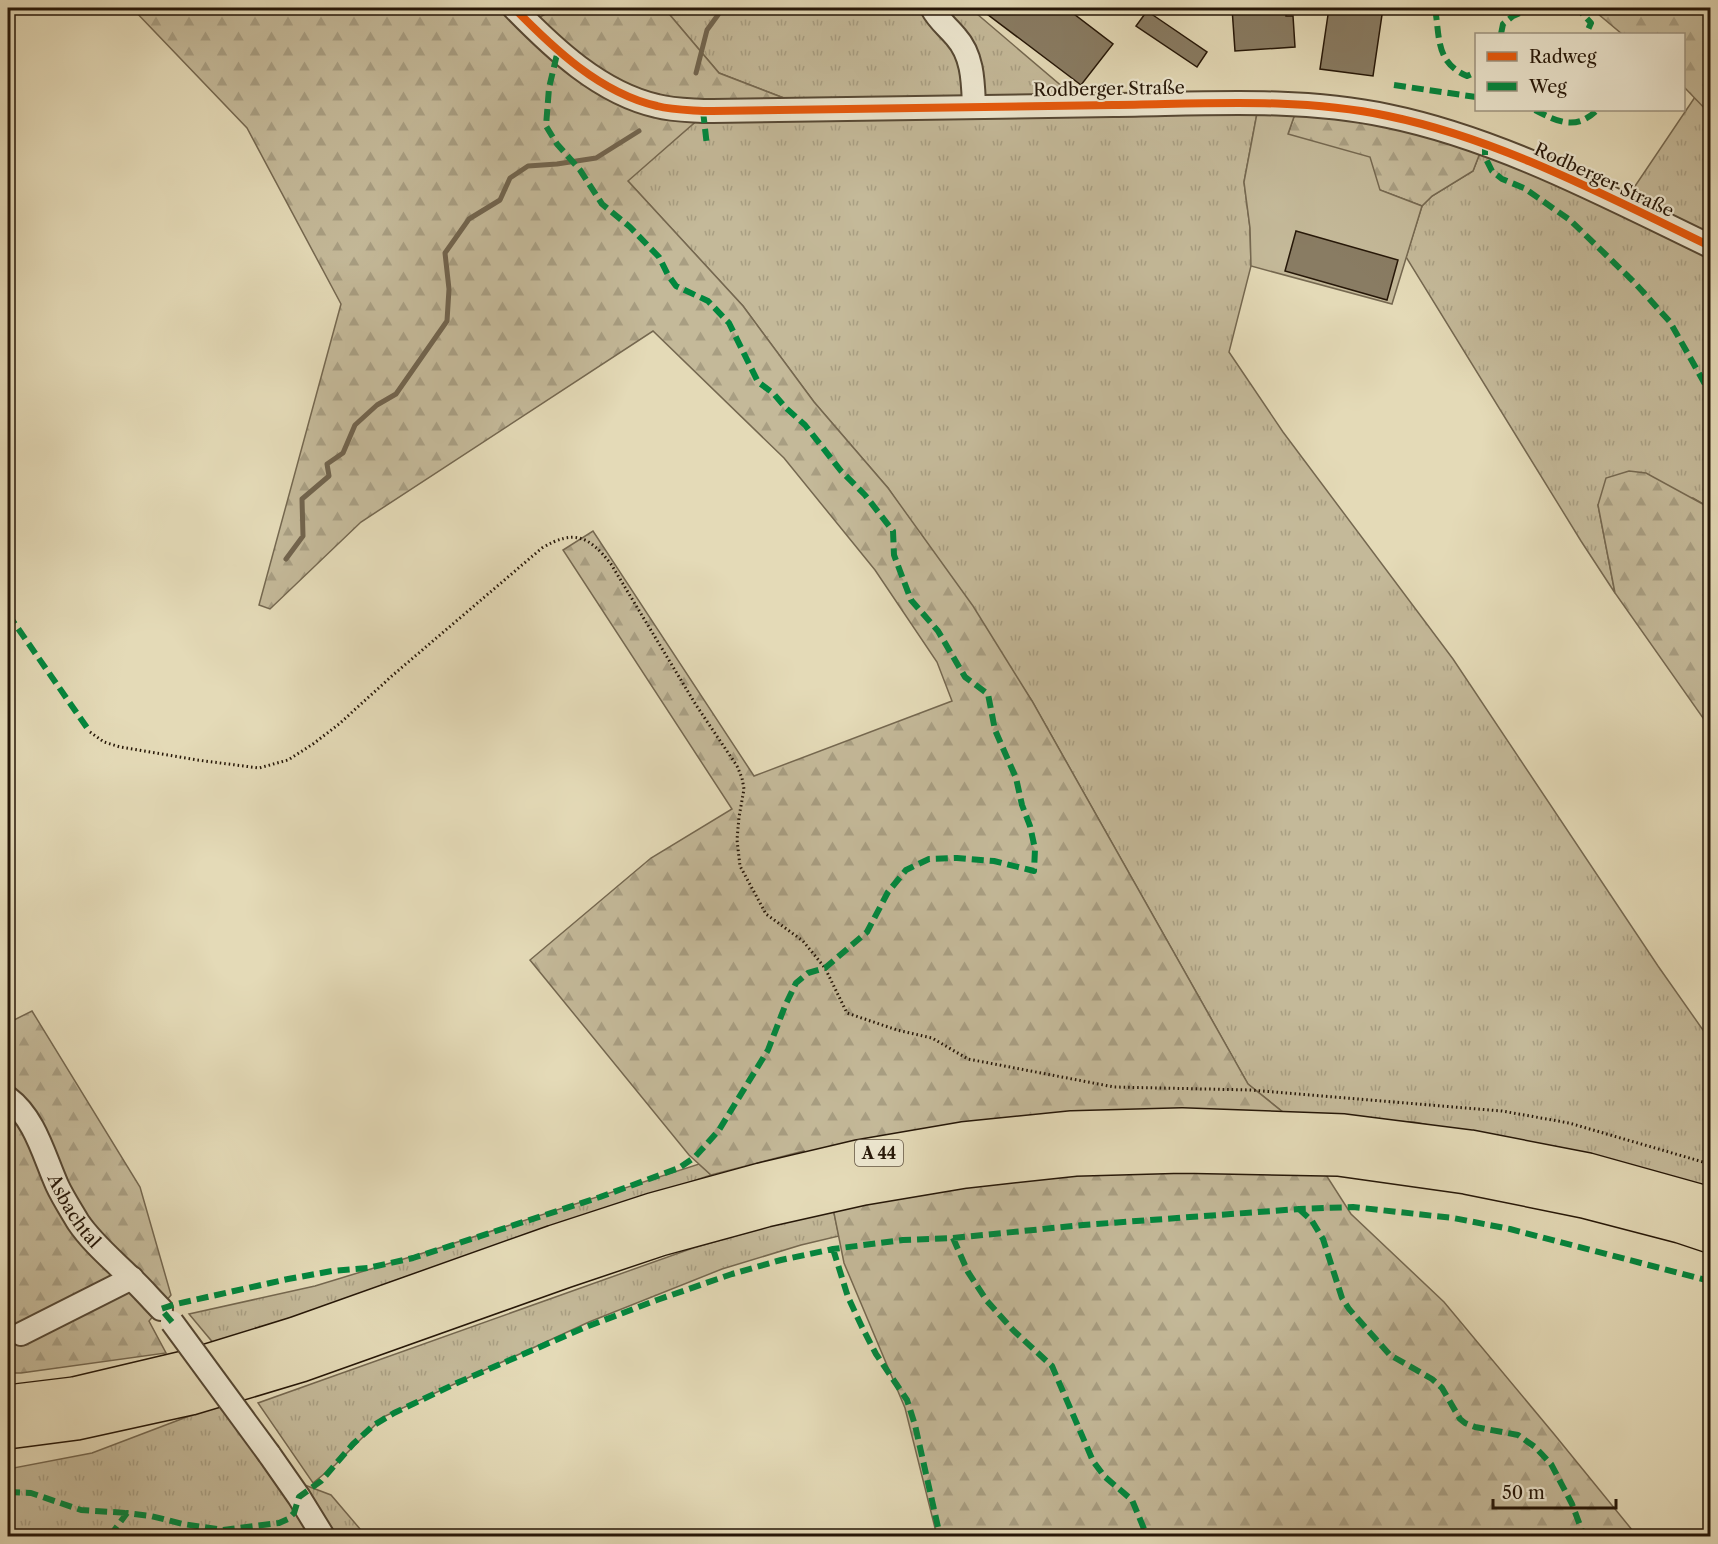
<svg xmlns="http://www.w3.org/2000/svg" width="1718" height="1544" viewBox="0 0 1718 1544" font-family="'Libre Caslon Text',serif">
<defs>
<pattern id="grass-tufts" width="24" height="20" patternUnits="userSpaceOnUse" patternTransform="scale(1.5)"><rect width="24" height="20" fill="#c4b999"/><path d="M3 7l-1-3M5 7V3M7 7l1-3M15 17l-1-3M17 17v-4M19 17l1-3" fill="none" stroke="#a89e82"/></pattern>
<pattern id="forest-firs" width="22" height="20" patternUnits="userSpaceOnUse" patternTransform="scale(1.5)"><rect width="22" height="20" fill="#c4b999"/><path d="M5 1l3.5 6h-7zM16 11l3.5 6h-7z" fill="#a89e82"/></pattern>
</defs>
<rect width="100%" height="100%" fill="#e4dab7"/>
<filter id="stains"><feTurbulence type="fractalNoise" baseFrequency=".00333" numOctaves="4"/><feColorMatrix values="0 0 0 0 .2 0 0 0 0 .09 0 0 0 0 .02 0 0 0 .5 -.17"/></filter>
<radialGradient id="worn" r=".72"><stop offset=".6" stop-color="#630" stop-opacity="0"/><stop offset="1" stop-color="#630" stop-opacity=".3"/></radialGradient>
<path fill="url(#grass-tufts)" stroke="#756850" stroke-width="1.5" d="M 664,8 L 910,8 L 907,13 L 915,8 L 970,8 L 1078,100 L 789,100 L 719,73 Z
M 1695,97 L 1710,114 L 1710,241 L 1625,201 Z
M 1258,108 L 1244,182 L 1250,228 L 1251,266 L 1229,352 L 1283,432 L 1453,659 L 1658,966 L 1710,1040 L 1710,1192 L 1549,1150 L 1414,1122 L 1289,1117 L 1248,1084 L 1032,701 L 888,488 L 814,402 L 743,306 L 627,180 L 701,117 Z
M 1483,145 L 1710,248 L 1710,508 L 1693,498 L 1598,505 L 1615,593 L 1581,541 L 1406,257 L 1422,206 L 1432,196 L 1473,171 Z
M 699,1164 L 711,1175 L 215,1345 L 189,1314 L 315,1286 L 433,1250 Z
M 833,1208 L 839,1236 L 801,1245 L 722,1269 L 589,1322 L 383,1417 L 335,1465 L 313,1483 L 258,1403 L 693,1248 Z
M 221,1404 L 270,1472 L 331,1495 L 366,1536 L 8,1536 L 8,1469 L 92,1453 Z"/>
<path fill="url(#forest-firs)" stroke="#756850" stroke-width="1.5" d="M 132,8 L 428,8 L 457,12 L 461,8 L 503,8 L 573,71 L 701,117 L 628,181 L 743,306 L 814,402 L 888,488 L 973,606 L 1032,701 L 1248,1084 L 1289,1117 L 1351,1214 L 1444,1302 L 1554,1434 L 1637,1536 L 937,1536 L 905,1408 L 844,1263 L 833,1208 L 804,1151 L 711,1175 L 689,1155 L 530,960 L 651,858 L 732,809 L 563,550 L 593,531 L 754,776 L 952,701 L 937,662 L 875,570 L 784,458 L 653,331 L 361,522 L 270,609 L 259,605 L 341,304 L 247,128 Z
M 557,8 L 664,8 L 719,73 L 789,100 C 723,102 658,109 599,72 C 578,58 555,36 534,20 Z
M 1591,8 L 1710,8 L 1710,114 L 1684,87 L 1684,34 L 1622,34 Z
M 1297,108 L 1483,145 L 1473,171 L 1432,196 L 1422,206 L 1380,190 L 1288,134 Z
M 1629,471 L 1646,473 L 1710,508 L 1710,728 L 1615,593 L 1598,505 L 1606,478 Z
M 32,1011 L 140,1187 L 171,1295 L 149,1321 L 166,1353 L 21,1373 L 8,1373 L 8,1345 L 13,1342 L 8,1332 L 8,1023 Z"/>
<path fill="#c4b999" stroke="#756850" stroke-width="1.5" d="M 1258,108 L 1297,108 L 1288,134 L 1370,157 L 1380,190 L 1422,206 L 1392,304 L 1251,266 L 1250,228 L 1244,182 Z"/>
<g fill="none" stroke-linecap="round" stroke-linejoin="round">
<path stroke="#71644e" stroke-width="5" d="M 696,73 L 707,30 L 723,8
M 286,559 L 303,536 L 302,499 L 329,476 L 327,464 L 343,453 L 355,425 L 377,405 L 396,394 L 447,321 L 449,289 L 445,253 L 469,219 L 500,200 L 510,178 L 528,166 L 557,164 L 596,158 L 639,131"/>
</g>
<path fill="#897c63" stroke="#261708" stroke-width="1.5" d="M 979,8 L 1066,8 L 1113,44 L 1081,85 Z
M 1232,8 L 1286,8 L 1286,16 L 1293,16 L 1295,47 L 1235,51 Z
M 1329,8 L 1383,8 L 1373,76 L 1320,69 Z
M 1147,11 L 1207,52 L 1197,67 L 1136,26 Z
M 1296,231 L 1398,260 L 1387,300 L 1285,271 Z"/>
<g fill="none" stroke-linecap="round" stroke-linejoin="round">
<defs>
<g id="minor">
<path d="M 514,8 C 553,48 600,93 657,106 C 672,110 688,110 703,111 C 840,110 977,106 1113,105 C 1205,104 1298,97 1388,116 C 1500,139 1608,197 1710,246"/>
<path d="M 932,8 C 938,20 948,27 956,37 C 973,56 973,82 974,106"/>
<path id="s1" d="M 8,1098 C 35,1118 44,1156 57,1185 C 63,1198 71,1210 78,1222 C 93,1244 113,1260 132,1279 C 142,1288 151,1299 161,1309"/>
<path d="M 21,1334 L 132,1278"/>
<path d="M 269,1454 L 299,1497 L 323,1536"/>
</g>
<path id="highway" d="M 8,1402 L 74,1394 L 188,1367 L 295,1334 L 554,1242 L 652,1210 L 761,1180 L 858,1157 L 963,1139 L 1072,1128 L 1182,1125 L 1344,1131 L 1470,1147 L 1588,1170 L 1710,1204
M 8,1432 L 77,1423 L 191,1398 L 301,1365 L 565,1271 L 660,1239 L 766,1210 L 864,1188 L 965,1171 L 1075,1159 L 1182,1156 L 1338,1159 L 1466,1177 L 1584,1201 L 1680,1226 L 1710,1236"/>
</defs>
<use href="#minor" stroke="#564834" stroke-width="26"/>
<use href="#highway" stroke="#261708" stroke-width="36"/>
<path stroke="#261708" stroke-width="3" stroke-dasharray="1.5 3" stroke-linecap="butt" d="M 90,732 L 104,742 L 120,747 L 197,760 L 259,768 L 288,760 L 313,744 L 339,724 L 393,675 L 542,548 C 574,529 589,536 611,564 L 696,705 L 737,766 L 742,778 L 744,789 L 739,817 L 737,840 L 740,866 L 766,914 L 803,941 L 825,968 L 847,1013 L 897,1030 L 932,1038 L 968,1059 L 1114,1087 L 1251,1090 L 1502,1111 L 1569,1123 L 1710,1164"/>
<use href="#minor" stroke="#ede7d0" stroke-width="22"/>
<use href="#highway" stroke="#e4dab7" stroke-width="33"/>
<defs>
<path id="minor-bridge" d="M 172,1322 L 269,1454"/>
</defs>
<use href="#minor-bridge" stroke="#564834" stroke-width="26" stroke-linecap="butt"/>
<use href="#minor-bridge" stroke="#ede7d0" stroke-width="22"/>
<path stroke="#00873e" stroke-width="6" stroke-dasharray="12 6" stroke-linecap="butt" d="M 1402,8 L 1404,9
M 1435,8 C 1440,37 1435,62 1467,76 L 1476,72
M 1573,8 L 1579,10 L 1591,23 L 1586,34
M 1501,34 L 1503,24 L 1513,16 L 1531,8
M 1394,85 L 1476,97
M 1535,110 C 1558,122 1576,131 1597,110
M 703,111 L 707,146
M 1485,143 L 1485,157 L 1492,171 L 1502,179 L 1524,188 L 1570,220 L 1635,283 L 1670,322 L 1710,393
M 8,614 L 90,732
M 1299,1209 L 1312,1221 L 1323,1239 L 1342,1298 L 1349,1309 L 1390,1355 L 1432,1379 L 1442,1388 L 1460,1419 L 1465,1423 L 1475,1427 L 1518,1435 L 1535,1447 L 1551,1464 L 1572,1504 L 1584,1536
M 953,1238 L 968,1272 L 987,1301 L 1014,1331 L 1052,1366 L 1093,1461 L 1104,1476 L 1132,1500 L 1147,1536
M 833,1249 L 848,1297 L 862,1327 L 876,1354 L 907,1400 L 915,1425 L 940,1536
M 172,1322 L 161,1309 L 176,1304 L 288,1279 L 332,1271 L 368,1268 L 413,1258 L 600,1197 L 679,1168 L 695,1157 L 719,1130 L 768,1050 L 785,1006 L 796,983 L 808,973 L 825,968 L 867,932 L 888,892 L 906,870 L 929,859 L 957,858 L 994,861 L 1034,871 L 1035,849 L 1030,826 L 1022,805 L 1016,778 L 995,730 L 988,694 L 965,677 L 938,631 L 911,600 L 894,555 L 893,531 L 865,495 L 841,471 L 805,425 L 786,408 L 773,393 L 758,382 L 729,323 L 708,301 L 676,286 L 668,275 L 659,257 L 630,227 L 602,204 L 580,170 L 557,144 L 546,126 L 549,88 L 558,50
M 8,1492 L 31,1493 L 81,1510 L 127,1513
M 110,1536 L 127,1513 L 151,1516 L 183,1524 L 223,1530 L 279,1523 L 288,1519 L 294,1513 L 299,1497 L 321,1481 L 353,1444 L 374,1425 L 394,1413 L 459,1382 L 586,1327 L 657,1300 L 732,1274 L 781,1260 L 833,1249 L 903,1240 L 953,1238 L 1083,1225 L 1299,1209 L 1353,1207 L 1453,1218 L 1510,1229 L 1710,1281"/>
<defs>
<path id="cycleway" d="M 514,8 C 553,48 600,93 657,106 C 672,110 688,110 703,111 C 840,110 977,106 1113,105 C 1205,104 1298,97 1388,116 C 1500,139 1608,197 1710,246"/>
</defs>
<use href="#cycleway" stroke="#ede7d0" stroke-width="11"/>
<use href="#cycleway" stroke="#e8590c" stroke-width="8"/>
</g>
<g text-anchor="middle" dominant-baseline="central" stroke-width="4.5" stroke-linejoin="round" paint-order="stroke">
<rect fill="#ede7d0" stroke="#625544" stroke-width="1.5" x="855" y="1140" width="48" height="26" rx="4.5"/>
<g font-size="16" font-weight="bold" fill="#261708">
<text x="879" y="1153">A 44</text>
</g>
<g font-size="18" fill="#261708" stroke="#ede7d0">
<text transform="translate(1109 89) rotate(-1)">Rodberger Straße</text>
<text transform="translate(1604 180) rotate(25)">Rodberger Straße</text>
<text stroke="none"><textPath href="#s1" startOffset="132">Asbachtal</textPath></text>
</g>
</g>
<rect width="1718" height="1544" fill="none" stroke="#e4dab7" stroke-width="30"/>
<rect x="9" y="9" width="1700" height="1526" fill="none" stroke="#261708" stroke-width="3"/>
<rect x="15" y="15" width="1688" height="1514" fill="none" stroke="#261708" stroke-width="1.5"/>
<rect x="1475" y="33" width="210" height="78" fill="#ede7d0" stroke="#9d9480" stroke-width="1.5"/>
<rect x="1487" y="52" width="30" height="9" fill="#e8590c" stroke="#9d9480" stroke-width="1.5"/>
<text x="1529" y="63" font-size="18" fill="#261708">Radweg</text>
<rect x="1487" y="82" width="30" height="9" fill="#00873e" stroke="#9d9480" stroke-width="1.5"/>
<text x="1529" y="93" font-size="18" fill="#261708">Weg</text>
<path d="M1493 1499v9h123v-9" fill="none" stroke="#261708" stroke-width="3"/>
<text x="1502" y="1499" font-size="18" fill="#261708" stroke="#ede7d0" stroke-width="4.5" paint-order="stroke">50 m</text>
<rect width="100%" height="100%" filter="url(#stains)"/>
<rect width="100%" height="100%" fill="url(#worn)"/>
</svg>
